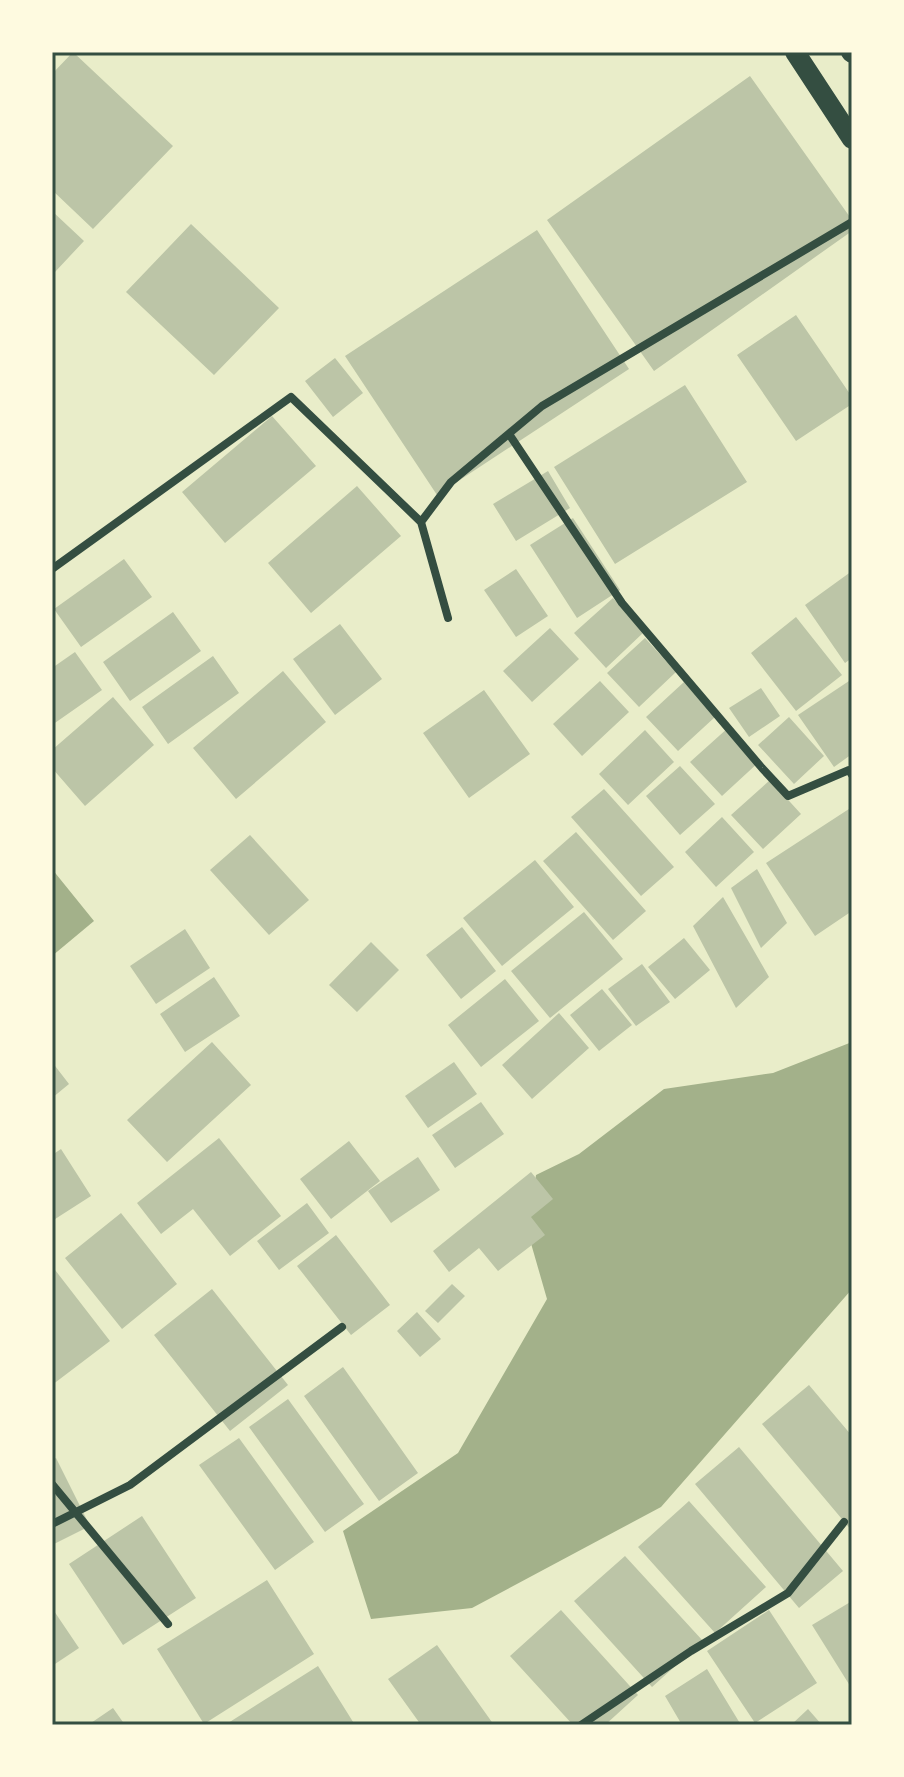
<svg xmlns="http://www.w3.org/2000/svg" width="904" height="1777" viewBox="0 0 904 1777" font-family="Cabin,sans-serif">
<rect width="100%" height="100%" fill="#e9edc9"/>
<path fill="#a3b18a" d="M 52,869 L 94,921 L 52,956 Z
M 852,1042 L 852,1289 L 661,1507 L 472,1608 L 371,1619 L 343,1531 L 458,1453 L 547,1299 L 528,1233 L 536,1175 L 579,1154 L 664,1089 L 773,1073 Z"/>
<path fill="#bcc5a7" d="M 73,52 L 173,146 L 93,229 L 52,190 L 52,74 Z
M 750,76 L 852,220 L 852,231 L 654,371 L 547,220 Z
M 52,211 L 84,241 L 55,272 L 52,268 Z
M 191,224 L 279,308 L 214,375 L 126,292 Z
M 537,230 L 629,369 L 437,495 L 345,356 Z
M 796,315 L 852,397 L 852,404 L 796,441 L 737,355 Z
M 335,358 L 363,393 L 333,417 L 305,381 Z
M 685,385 L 747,482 L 615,564 L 554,467 Z
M 272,416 L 316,466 L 225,543 L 182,492 Z
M 548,471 L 570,508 L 516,541 L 493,504 Z
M 357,486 L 401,536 L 311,613 L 268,563 Z
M 573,518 L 620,590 L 577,618 L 530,545 Z
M 124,559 L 152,597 L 81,647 L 54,609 Z
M 516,569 L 548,616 L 516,637 L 484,590 Z
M 852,571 L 852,658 L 845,663 L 805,605 Z
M 613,598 L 644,632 L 606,668 L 574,633 Z
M 173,612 L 201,651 L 130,701 L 103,662 Z
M 796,617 L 842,675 L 796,711 L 751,653 Z
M 340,624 L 382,679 L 335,715 L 293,659 Z
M 550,628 L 579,659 L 532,702 L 503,671 Z
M 645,638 L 676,672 L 639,707 L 607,673 Z
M 75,652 L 102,690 L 52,725 L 52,668 Z
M 213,656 L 239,693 L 168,744 L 142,707 Z
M 283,671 L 326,722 L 236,799 L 193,748 Z
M 852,679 L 852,754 L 834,767 L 798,715 Z
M 600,681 L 629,712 L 582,756 L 553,724 Z
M 684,682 L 715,717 L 678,751 L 646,717 Z
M 761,688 L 780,716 L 749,737 L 729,708 Z
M 484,690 L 530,754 L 469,798 L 423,733 Z
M 113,697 L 154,745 L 85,806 L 52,768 L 52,750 Z
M 789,717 L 824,756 L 794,784 L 758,745 Z
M 729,727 L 760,761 L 722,796 L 690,762 Z
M 645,730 L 674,762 L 628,805 L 599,774 Z
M 680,766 L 715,804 L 680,835 L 646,796 Z
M 770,780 L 801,814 L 763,849 L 731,815 Z
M 604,789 L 674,867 L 641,896 L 571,817 Z
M 852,807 L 852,911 L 815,936 L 766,863 Z
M 722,817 L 754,852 L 716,887 L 685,852 Z
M 576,832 L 646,911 L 613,940 L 543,861 Z
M 250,835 L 309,900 L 269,935 L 210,870 Z
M 535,860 L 574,907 L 502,966 L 463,918 Z
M 757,869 L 787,923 L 761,948 L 731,888 Z
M 723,897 L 769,977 L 736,1008 L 693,926 Z
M 584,912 L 623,959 L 550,1018 L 511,971 Z
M 462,927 L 496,971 L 461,999 L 426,955 Z
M 185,929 L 210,968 L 156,1004 L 130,966 Z
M 684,938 L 710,970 L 675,999 L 648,967 Z
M 371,942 L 399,970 L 357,1012 L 329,985 Z
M 642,964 L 670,1002 L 636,1026 L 608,989 Z
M 214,977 L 240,1016 L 185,1052 L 160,1014 Z
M 505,979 L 539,1021 L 481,1067 L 448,1025 Z
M 602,989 L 632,1025 L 599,1051 L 570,1015 Z
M 559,1013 L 589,1048 L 532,1099 L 502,1065 Z
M 212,1042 L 251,1085 L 167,1162 L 127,1120 Z
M 52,1062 L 69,1084 L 52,1098 Z
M 454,1062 L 477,1094 L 428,1128 L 405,1096 Z
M 481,1102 L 504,1134 L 455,1168 L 432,1135 Z
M 219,1138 L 281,1216 L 230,1256 L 193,1209 L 161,1234 L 137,1203 Z
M 349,1141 L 380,1181 L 331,1219 L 300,1179 Z
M 61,1149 L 91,1196 L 52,1221 L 52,1155 Z
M 418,1157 L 440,1190 L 391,1223 L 368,1191 Z
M 531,1172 L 553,1199 L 531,1217 L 545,1235 L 498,1271 L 479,1248 L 449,1272 L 433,1251 Z
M 307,1203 L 329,1233 L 279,1270 L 257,1241 Z
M 121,1213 L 177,1284 L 122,1329 L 65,1258 Z
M 336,1235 L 390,1305 L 351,1335 L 297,1266 Z
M 52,1266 L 110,1341 L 52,1385 Z
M 452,1284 L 465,1296 L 438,1323 L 425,1311 Z
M 212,1289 L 288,1385 L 230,1431 L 154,1335 Z
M 417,1312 L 441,1339 L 420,1357 L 397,1331 Z
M 343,1367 L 418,1473 L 379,1501 L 304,1396 Z
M 809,1385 L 852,1436 L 852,1531 L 762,1424 Z
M 288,1399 L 364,1504 L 325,1532 L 249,1427 Z
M 239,1438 L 314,1542 L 275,1570 L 199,1465 Z
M 739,1447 L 843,1571 L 799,1608 L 695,1484 Z
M 56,1458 L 90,1526 L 52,1545 L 52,1460 Z
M 689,1501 L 766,1587 L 715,1633 L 638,1547 Z
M 142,1516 L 196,1598 L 123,1645 L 69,1564 Z
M 625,1556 L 703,1641 L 652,1687 L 574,1601 Z
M 267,1580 L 314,1654 L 204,1724 L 157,1649 Z
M 852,1601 L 852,1689 L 812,1625 Z
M 52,1608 L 79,1648 L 52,1666 Z
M 561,1610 L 638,1695 L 605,1725 L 573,1725 L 510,1656 Z
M 769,1610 L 817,1683 L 755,1723 L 707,1651 Z
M 437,1645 L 494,1725 L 421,1725 L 388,1679 Z
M 318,1666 L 355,1725 L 225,1725 Z
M 707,1669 L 741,1725 L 682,1725 L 665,1696 Z
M 113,1708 L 125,1725 L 88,1725 Z
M 808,1709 L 822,1725 L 791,1725 Z"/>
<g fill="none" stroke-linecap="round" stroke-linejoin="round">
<path stroke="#344e41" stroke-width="8" d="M 509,434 L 622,603 L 762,768 L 788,796 L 849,770 L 852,775
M 52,569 L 291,397 L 421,522
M 448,618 L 421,522 L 451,482 L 542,406 L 852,222
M 52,1484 L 168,1624
M 52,1524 L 130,1485 L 342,1327
M 581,1725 L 691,1651 L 788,1593 L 844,1522"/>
<path stroke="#344e41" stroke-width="20" d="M 795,52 L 852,139
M 851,52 L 852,53"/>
</g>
<rect width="904" height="1777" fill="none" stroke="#fefae0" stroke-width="108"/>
<rect x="54" y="54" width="796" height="1669" fill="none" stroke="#344e41" stroke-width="3"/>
</svg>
